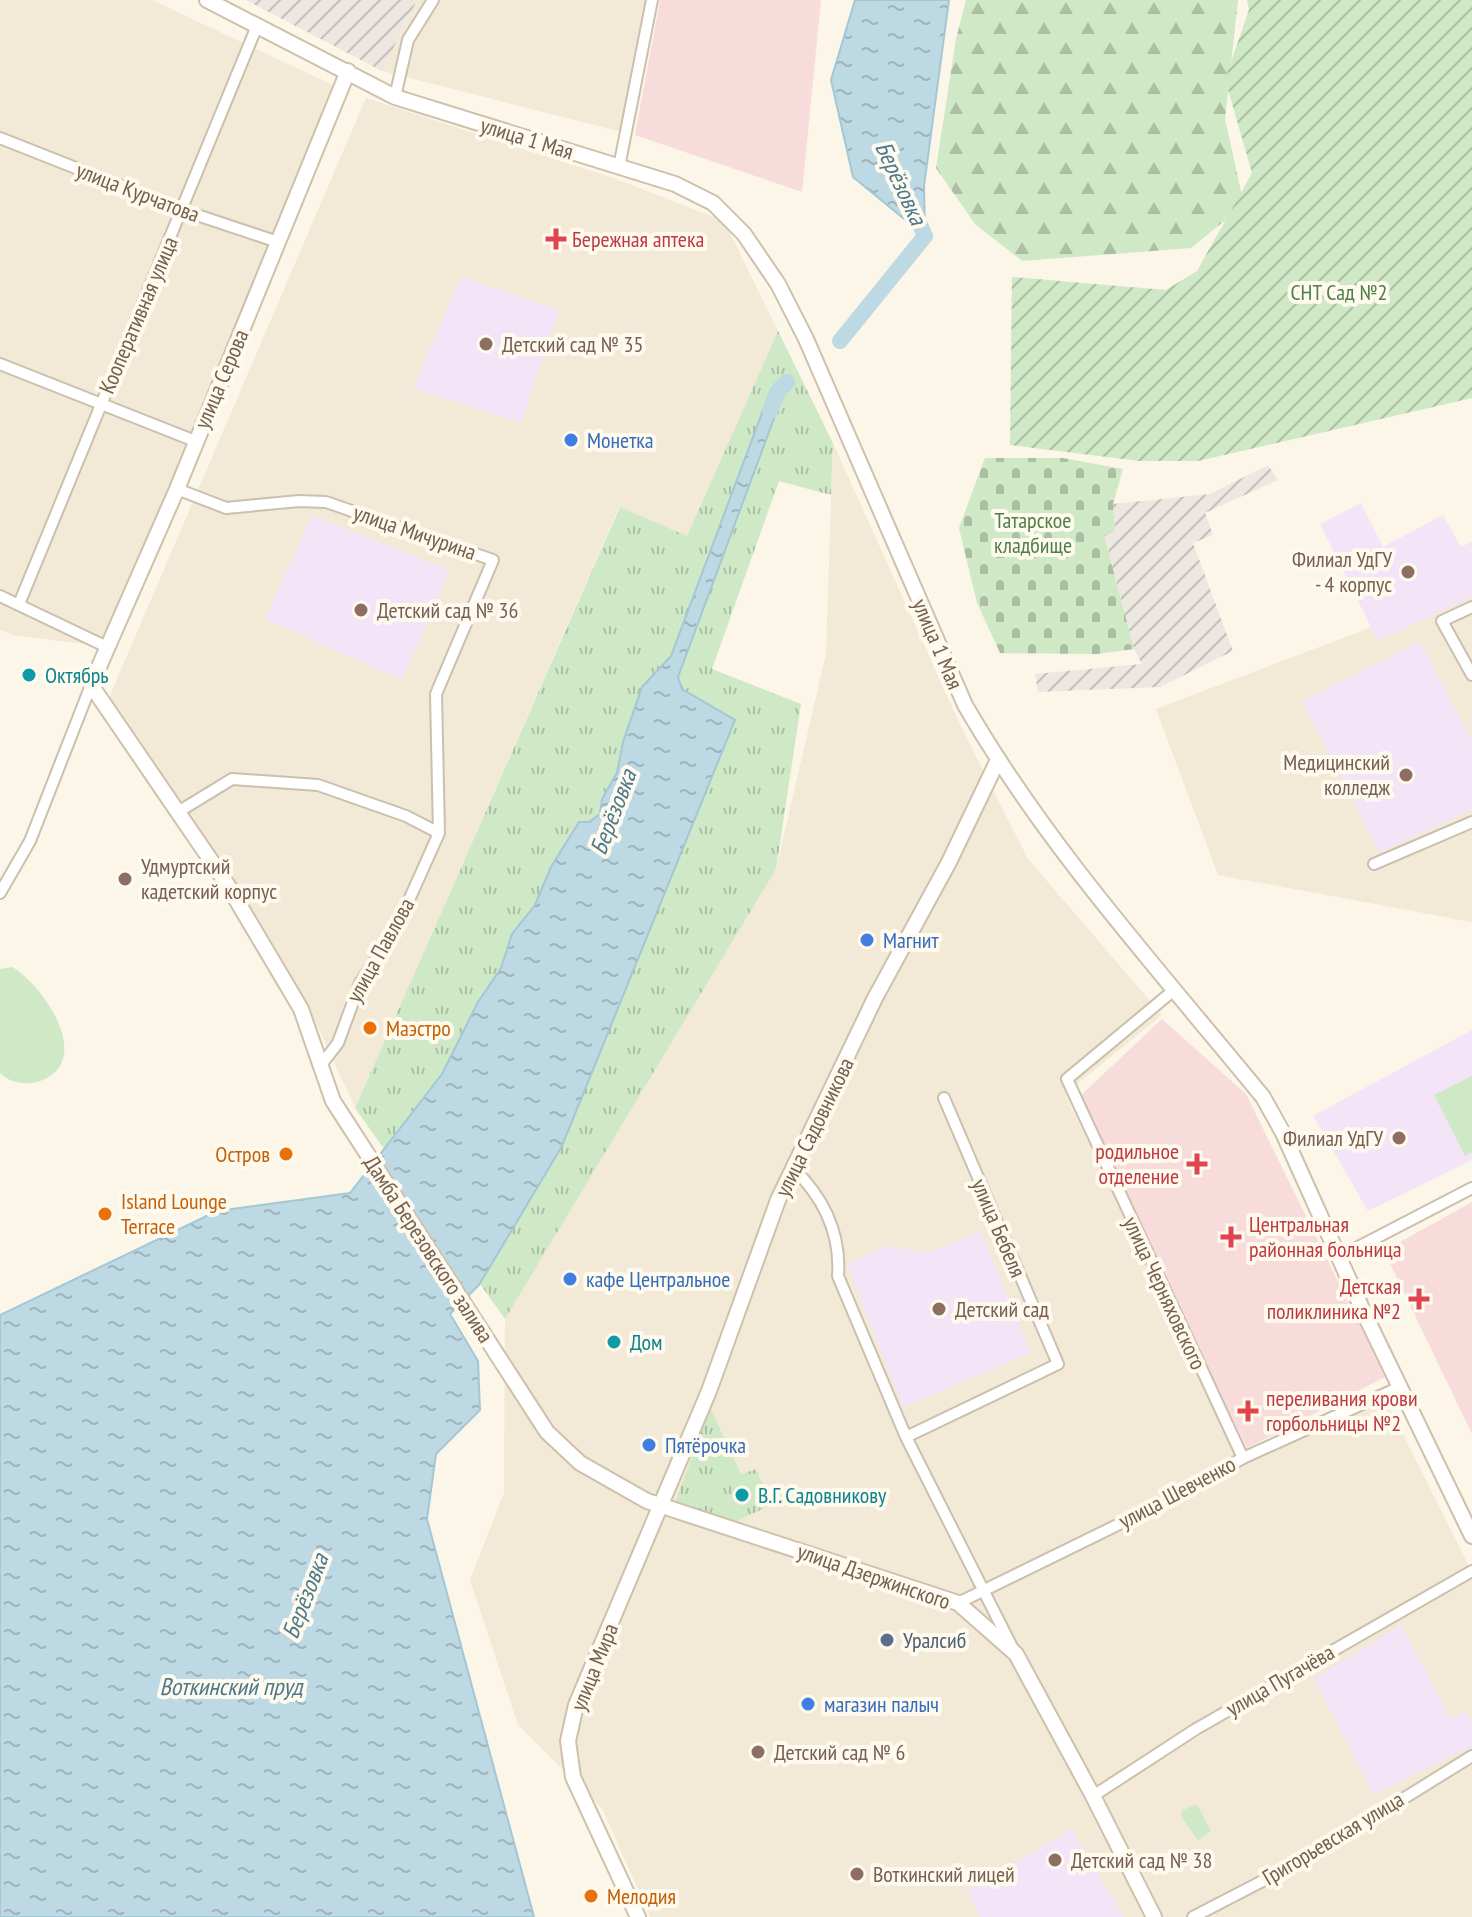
<svg xmlns="http://www.w3.org/2000/svg" width="1472" height="1917" viewBox="0 0 1472 1917" font-family="'PT Sans Narrow',sans-serif">
<defs>
<pattern id="industrial-furrows" width="10" height="10" patternUnits="userSpaceOnUse" patternTransform="scale(2)"><rect width="10" height="10" fill="#ece8e1"/><path d="M-1 1l2-2M0 10L10 0M9 11l2-2" fill="none" stroke="#c4bfb9"/></pattern>
<pattern id="grass-tufts" width="24" height="20" patternUnits="userSpaceOnUse" patternTransform="scale(2)"><rect width="24" height="20" fill="#cfe8c6"/><path d="M3 7l-1-3M5 7V3M7 7l1-3M15 17l-1-3M17 17v-4M19 17l1-3" fill="none" stroke="#adbfa3"/></pattern>
<pattern id="forest-firs" width="22" height="20" patternUnits="userSpaceOnUse" patternTransform="scale(2)"><rect width="22" height="20" fill="#cfe8c6"/><path d="M5 1l3.5 6h-7zM16 11l3.5 6h-7z" fill="#adbfa3"/></pattern>
<pattern id="cemetery-stones" width="16" height="16" patternUnits="userSpaceOnUse" patternTransform="scale(2)"><rect width="16" height="16" fill="#cfe8c6"/><path d="M2 7V4a2 2 0 0 1 4 0v3zM10 15v-3a2 2 0 0 1 4 0v3z" fill="#adbfa3"/></pattern>
<pattern id="garden-furrows" width="10" height="10" patternUnits="userSpaceOnUse" patternTransform="scale(2)"><rect width="10" height="10" fill="#cfe8c6"/><path d="M-1 1l2-2M0 10L10 0M9 11l2-2" fill="none" stroke="#adbfa3"/></pattern>
<pattern id="water-ripples" width="26" height="14" patternUnits="userSpaceOnUse" patternTransform="scale(2)"><rect width="26" height="14" fill="#bdd9e4"/><path d="M2 4q2-2 4 0t4 0M15 11q2-2 4 0t4 0" fill="none" stroke="#9eb3bb"/></pattern>
</defs>
<rect width="100%" height="100%" fill="#fbf6e7"/>
<path fill="#f2e9d6" d="M 0,0 L 152,0 L 337,87 L 107,647 L 13,635 L 0,630 Z
M 417,0 L 651,0 L 622,132 L 382,71 Z
M 366,98 L 616,179 L 724,221 L 778,331 L 687,536 L 619,507 L 355,1108 L 317,1025 L 244,894 L 108,700 Z
M 833,443 L 961,727 L 1028,859 L 1162,1015 L 1065,1094 L 1239,1457 L 1381,1391 L 1472,1572 L 1472,1917 L 650,1917 L 602,1808 L 518,1725 L 470,1580 L 504,1493 L 505,1319 L 776,869 L 826,654 Z
M 1472,589 L 1472,922 L 1218,875 L 1156,709 Z"/>
<path fill="url(#industrial-furrows)" d="M 246,0 L 417,0 L 382,71 Z
M 1268,465 L 1278,480 L 1205,513 L 1213,535 L 1193,543 L 1233,651 L 1160,687 L 1038,692 L 1035,674 L 1142,664 L 1134,649 L 1104,534 L 1115,531 L 1113,504 L 1210,494 Z"/>
<path fill="#f3e4f8" d="M 461,277 L 559,310 L 521,423 L 413,388 Z
M 1361,503 L 1383,547 L 1443,515 L 1461,547 L 1472,542 L 1472,597 L 1378,641 L 1320,524 Z
M 312,516 L 450,570 L 402,680 L 265,619 Z
M 1420,642 L 1472,741 L 1472,809 L 1380,853 L 1302,701 Z
M 1472,1030 L 1472,1160 L 1368,1211 L 1313,1116 Z
M 981,1232 L 1031,1353 L 903,1407 L 847,1264 L 889,1246 L 928,1253 Z
M 1401,1625 L 1451,1719 L 1466,1711 L 1472,1722 L 1472,1746 L 1374,1795 L 1314,1679 Z
M 1072,1829 L 1124,1917 L 980,1917 L 967,1891 Z"/>
<path fill="#f8dcdb" d="M 660,0 L 821,0 L 802,192 L 635,135 Z
M 1162,1019 L 1246,1094 L 1385,1377 L 1247,1448 L 1078,1098 Z
M 1472,1202 L 1472,1434 L 1384,1251 Z"/>
<path fill="url(#grass-tufts)" d="M 778,331 L 833,443 L 831,495 L 779,481 L 712,669 L 801,704 L 776,869 L 505,1319 L 355,1108 L 620,507 L 687,536 Z
M 710,1408 L 741,1474 L 756,1469 L 771,1505 L 735,1522 L 675,1503 Z"/>
<path fill="url(#forest-firs)" d="M 966,0 L 1238,0 L 1225,119 L 1244,205 L 1191,248 L 1022,261 L 975,224 L 936,168 L 956,39 Z"/>
<path fill="url(#cemetery-stones)" d="M 985,458 L 1063,458 L 1123,469 L 1113,504 L 1115,531 L 1104,535 L 1134,649 L 1097,654 L 1000,653 L 977,603 L 959,528 Z"/>
<path fill="url(#garden-furrows)" d="M 1247,0 L 1472,0 L 1472,398 L 1198,461 L 1139,461 L 1010,445 L 1012,277 L 1166,290 L 1197,271 L 1252,173 L 1225,79 L 1249,10 Z"/>
<path fill="#cfe8c6" d="M 12,967 C 36,981 68,1024 64,1054 C 60,1084 18,1092 0,1073 L 0,969 Z
M 1472,1076 L 1472,1152 L 1465,1156 L 1434,1095 Z
M 1193,1805 L 1198,1806 L 1211,1831 L 1198,1841 L 1181,1816 L 1182,1811 Z"/>
<path fill="url(#water-ripples)" stroke="#a4c7d5" stroke-width="2" d="M 855,0 L 949,0 L 924,186 L 925,236 L 853,177 L 831,80 Z
M 771,389 L 782,397 L 678,677 L 682,689 L 735,720 L 562,1146 L 479,1285 L 450,1314 L 478,1361 L 480,1410 L 436,1454 L 427,1519 L 534,1917 L 0,1917 L 0,1315 L 217,1211 L 350,1193 L 442,1074 L 478,1002 L 501,968 L 512,934 L 535,905 L 551,867 L 579,822 L 589,822 L 600,814 L 602,799 L 617,773 L 623,742 L 642,687 L 671,656 Z"/>
<g fill="none" stroke-linecap="round" stroke-linejoin="round">
<path stroke="#bdd9e4" stroke-width="16" d="M 840,341 L 925,236 L 916,216
M 770,411 L 778,391 L 787,382"/>
<defs>
<path id="minor" d="M 395,97 L 408,40 L 433,0
M 0,138 L 182,210 L 278,242
M 619,167 L 652,0
M 0,364 L 195,441
M 177,489 L 226,508 L 299,501 L 326,502 L 493,560 L 436,694 L 439,833 L 396,929 L 360,983 L 338,1043 L 321,1065
M 0,596 L 107,647
M 19,604 L 257,26
M 1472,607 L 1442,621 L 1472,675
M 178,812 L 232,779 L 318,785 L 406,816 L 439,833
M 1374,864 L 1472,822
M 0,893 L 30,841 L 91,685
M 1174,990 L 1067,1079 L 1243,1458
M 793,1168 C 823,1197 841,1233 838,1276 L 906,1437 L 1013,1649
M 1339,1257 L 1472,1188
M 906,1437 L 1058,1364 L 944,1098
M 958,1603 L 1150,1509 L 1243,1458 L 1400,1387
M 1093,1796 L 1196,1729 L 1472,1571
M 1193,1917 L 1311,1856 L 1472,1756"/>
<path id="secondary" d="M 207,0 L 395,97 L 675,184 L 713,203 L 744,234 L 778,284 L 806,339 L 965,705 C 1047,847 1160,971 1263,1097 L 1283,1133 L 1364,1313 L 1472,1536
M 348,71 L 177,489 L 91,685 L 227,884 L 301,1009 L 333,1101 L 547,1432 L 580,1463 L 647,1501 L 958,1603 L 1016,1654 L 1093,1796 L 1154,1917
M 638,1917 L 573,1777 L 568,1741 L 576,1705 L 709,1391 L 778,1200 L 875,998 L 949,862 L 997,762"/>
</defs>
<use href="#minor" stroke="#ccbfae" stroke-width="14"/>
<use href="#secondary" stroke="#cfc0ac" stroke-width="18"/>
<use href="#minor" stroke="#fff" stroke-width="10"/>
<use href="#secondary" stroke="#fff" stroke-width="14"/>
</g>
<g fill="#e0444e" stroke="#fefaee" stroke-width="3">
<path d="M552 227h8v8h8v8h-8v8h-8v-8h-8v-8h8z"/>
<path d="M1193 1152h8v8h8v8h-8v8h-8v-8h-8v-8h8z"/>
<path d="M1227 1225h8v8h8v8h-8v8h-8v-8h-8v-8h8z"/>
<path d="M1415 1287h8v8h8v8h-8v8h-8v-8h-8v-8h8z"/>
<path d="M1244 1399h8v8h8v8h-8v8h-8v-8h-8v-8h8z"/>
</g>
<g fill="#8d6e63" stroke="#fefaee" stroke-width="3">
<circle cx="486" cy="344" r="8"/>
<circle cx="1408" cy="572" r="8"/>
<circle cx="361" cy="610" r="8"/>
<circle cx="1406" cy="775" r="8"/>
<circle cx="125" cy="879" r="8"/>
<circle cx="1399" cy="1138" r="8"/>
<circle cx="939" cy="1309" r="8"/>
<circle cx="758" cy="1752" r="8"/>
<circle cx="1055" cy="1860" r="8"/>
<circle cx="857" cy="1874" r="8"/>
</g>
<g fill="#3f7fe0" stroke="#fefaee" stroke-width="3">
<circle cx="571" cy="440" r="8"/>
<circle cx="867" cy="940" r="8"/>
<circle cx="570" cy="1279" r="8"/>
<circle cx="649" cy="1445" r="8"/>
<circle cx="808" cy="1704" r="8"/>
</g>
<g fill="#0f9aa8" stroke="#fefaee" stroke-width="3">
<circle cx="29" cy="675" r="8"/>
<circle cx="614" cy="1342" r="8"/>
<circle cx="742" cy="1495" r="8"/>
</g>
<g fill="#e8710a" stroke="#fefaee" stroke-width="3">
<circle cx="370" cy="1028" r="8"/>
<circle cx="286" cy="1154" r="8"/>
<circle cx="105" cy="1214" r="8"/>
<circle cx="591" cy="1896" r="8"/>
</g>
<circle fill="#5c6f8a" stroke="#fefaee" stroke-width="3" cx="887" cy="1640" r="8"/>
<g text-anchor="middle" dominant-baseline="central" stroke-width="8" stroke-linejoin="round" paint-order="stroke">
<g font-size="22" fill="#74604d" stroke="#fefaee">
<text transform="translate(527 138) rotate(17)">улица 1 Мая</text>
<text transform="translate(138 192) rotate(21)">улица Курчатова</text>
<text transform="translate(138 315) rotate(-67)">Кооперативная улица</text>
<text transform="translate(221 379) rotate(-67)">улица Серова</text>
<text transform="translate(415 532) rotate(19)">улица Мичурина</text>
<text transform="translate(938 644) rotate(67)">улица 1 Мая</text>
<text transform="translate(380 950) rotate(-61)">улица Павлова</text>
<text transform="translate(814 1127) rotate(-64)">улица Садовникова</text>
<text transform="translate(999 1228) rotate(67)">улица Бебеля</text>
<text transform="translate(429 1249) rotate(57)">Дамба Березовского залива</text>
<text transform="translate(1165 1293) rotate(65)">улица Черняховского</text>
<text transform="translate(1177 1492) rotate(-28)">улица Шевченко</text>
<text transform="translate(874 1576) rotate(19)">улица Дзержинского</text>
<text transform="translate(594 1667) rotate(-68)">улица Мира</text>
<text transform="translate(1280 1680) rotate(-30)">улица Пугачёва</text>
<text transform="translate(1333 1838) rotate(-31)">Григорьевская улица</text>
</g>
<g font-size="22" fill="#be3a42" stroke="#fefaee" text-anchor="start">
<text x="572" y="239">Бережная аптека</text>
<text x="1179" y="1151" text-anchor="end">родильное<tspan x="1179" dy="25">отделение</tspan></text>
<text x="1249" y="1224">Центральная<tspan x="1249" dy="25">районная больница</tspan></text>
<text x="1401" y="1286" text-anchor="end">Детская<tspan x="1401" dy="25">поликлиника №2</tspan></text>
<text x="1266" y="1398">переливания крови<tspan x="1266" dy="25">горбольницы №2</tspan></text>
</g>
<g font-size="22" fill="#517e48" stroke="#fefaee">
<text x="1339" y="292">СНТ Сад №2</text>
<text x="1033" y="520">Татарское<tspan x="1033" dy="25">кладбище</tspan></text>
</g>
<g font-size="22" fill="#785e54" stroke="#fefaee" text-anchor="start">
<text x="502" y="344">Детский сад № 35</text>
<text x="1392" y="559" text-anchor="end">Филиал УдГУ<tspan x="1392" dy="25">- 4 корпус</tspan></text>
<text x="377" y="610">Детский сад № 36</text>
<text x="1390" y="762" text-anchor="end">Медицинский<tspan x="1390" dy="25">колледж</tspan></text>
<text x="141" y="866">Удмуртский<tspan x="141" dy="25">кадетский корпус</tspan></text>
<text x="1383" y="1138" text-anchor="end">Филиал УдГУ</text>
<text x="955" y="1309">Детский сад</text>
<text x="774" y="1752">Детский сад № 6</text>
<text x="1071" y="1860">Детский сад № 38</text>
<text x="873" y="1874">Воткинский лицей</text>
</g>
<g font-size="22" fill="#366cbe" stroke="#fefaee" text-anchor="start">
<text x="587" y="440">Монетка</text>
<text x="883" y="940">Магнит</text>
<text x="586" y="1279">кафе Центральное</text>
<text x="665" y="1445">Пятёрочка</text>
<text x="824" y="1704">магазин палыч</text>
</g>
<g font-size="22" fill="#0d838f" stroke="#fefaee" text-anchor="start">
<text x="45" y="675">Октябрь</text>
<text x="630" y="1342">Дом</text>
<text x="758" y="1495">В.Г. Садовникову</text>
</g>
<g font-size="22" fill="#c56008" stroke="#fefaee" text-anchor="start">
<text x="386" y="1028">Маэстро</text>
<text x="270" y="1154" text-anchor="end">Остров</text>
<text x="121" y="1201">Island Lounge<tspan x="121" dy="25">Terrace</tspan></text>
<text x="607" y="1896">Мелодия</text>
</g>
<g font-size="22" fill="#4e5e75" stroke="#fefaee" text-anchor="start">
<text x="903" y="1640">Уралсиб</text>
</g>
<g font-size="24" font-style="italic" fill="#4c788c" stroke="#fefaee">
<text transform="translate(901 183) rotate(65)">Берёзовка</text>
<text transform="translate(613 812) rotate(-69)">Берёзовка</text>
<text transform="translate(305 1596) rotate(-69)">Берёзовка</text>
<text x="231" y="1686">Воткинский пруд</text>
</g>
</g>
</svg>
